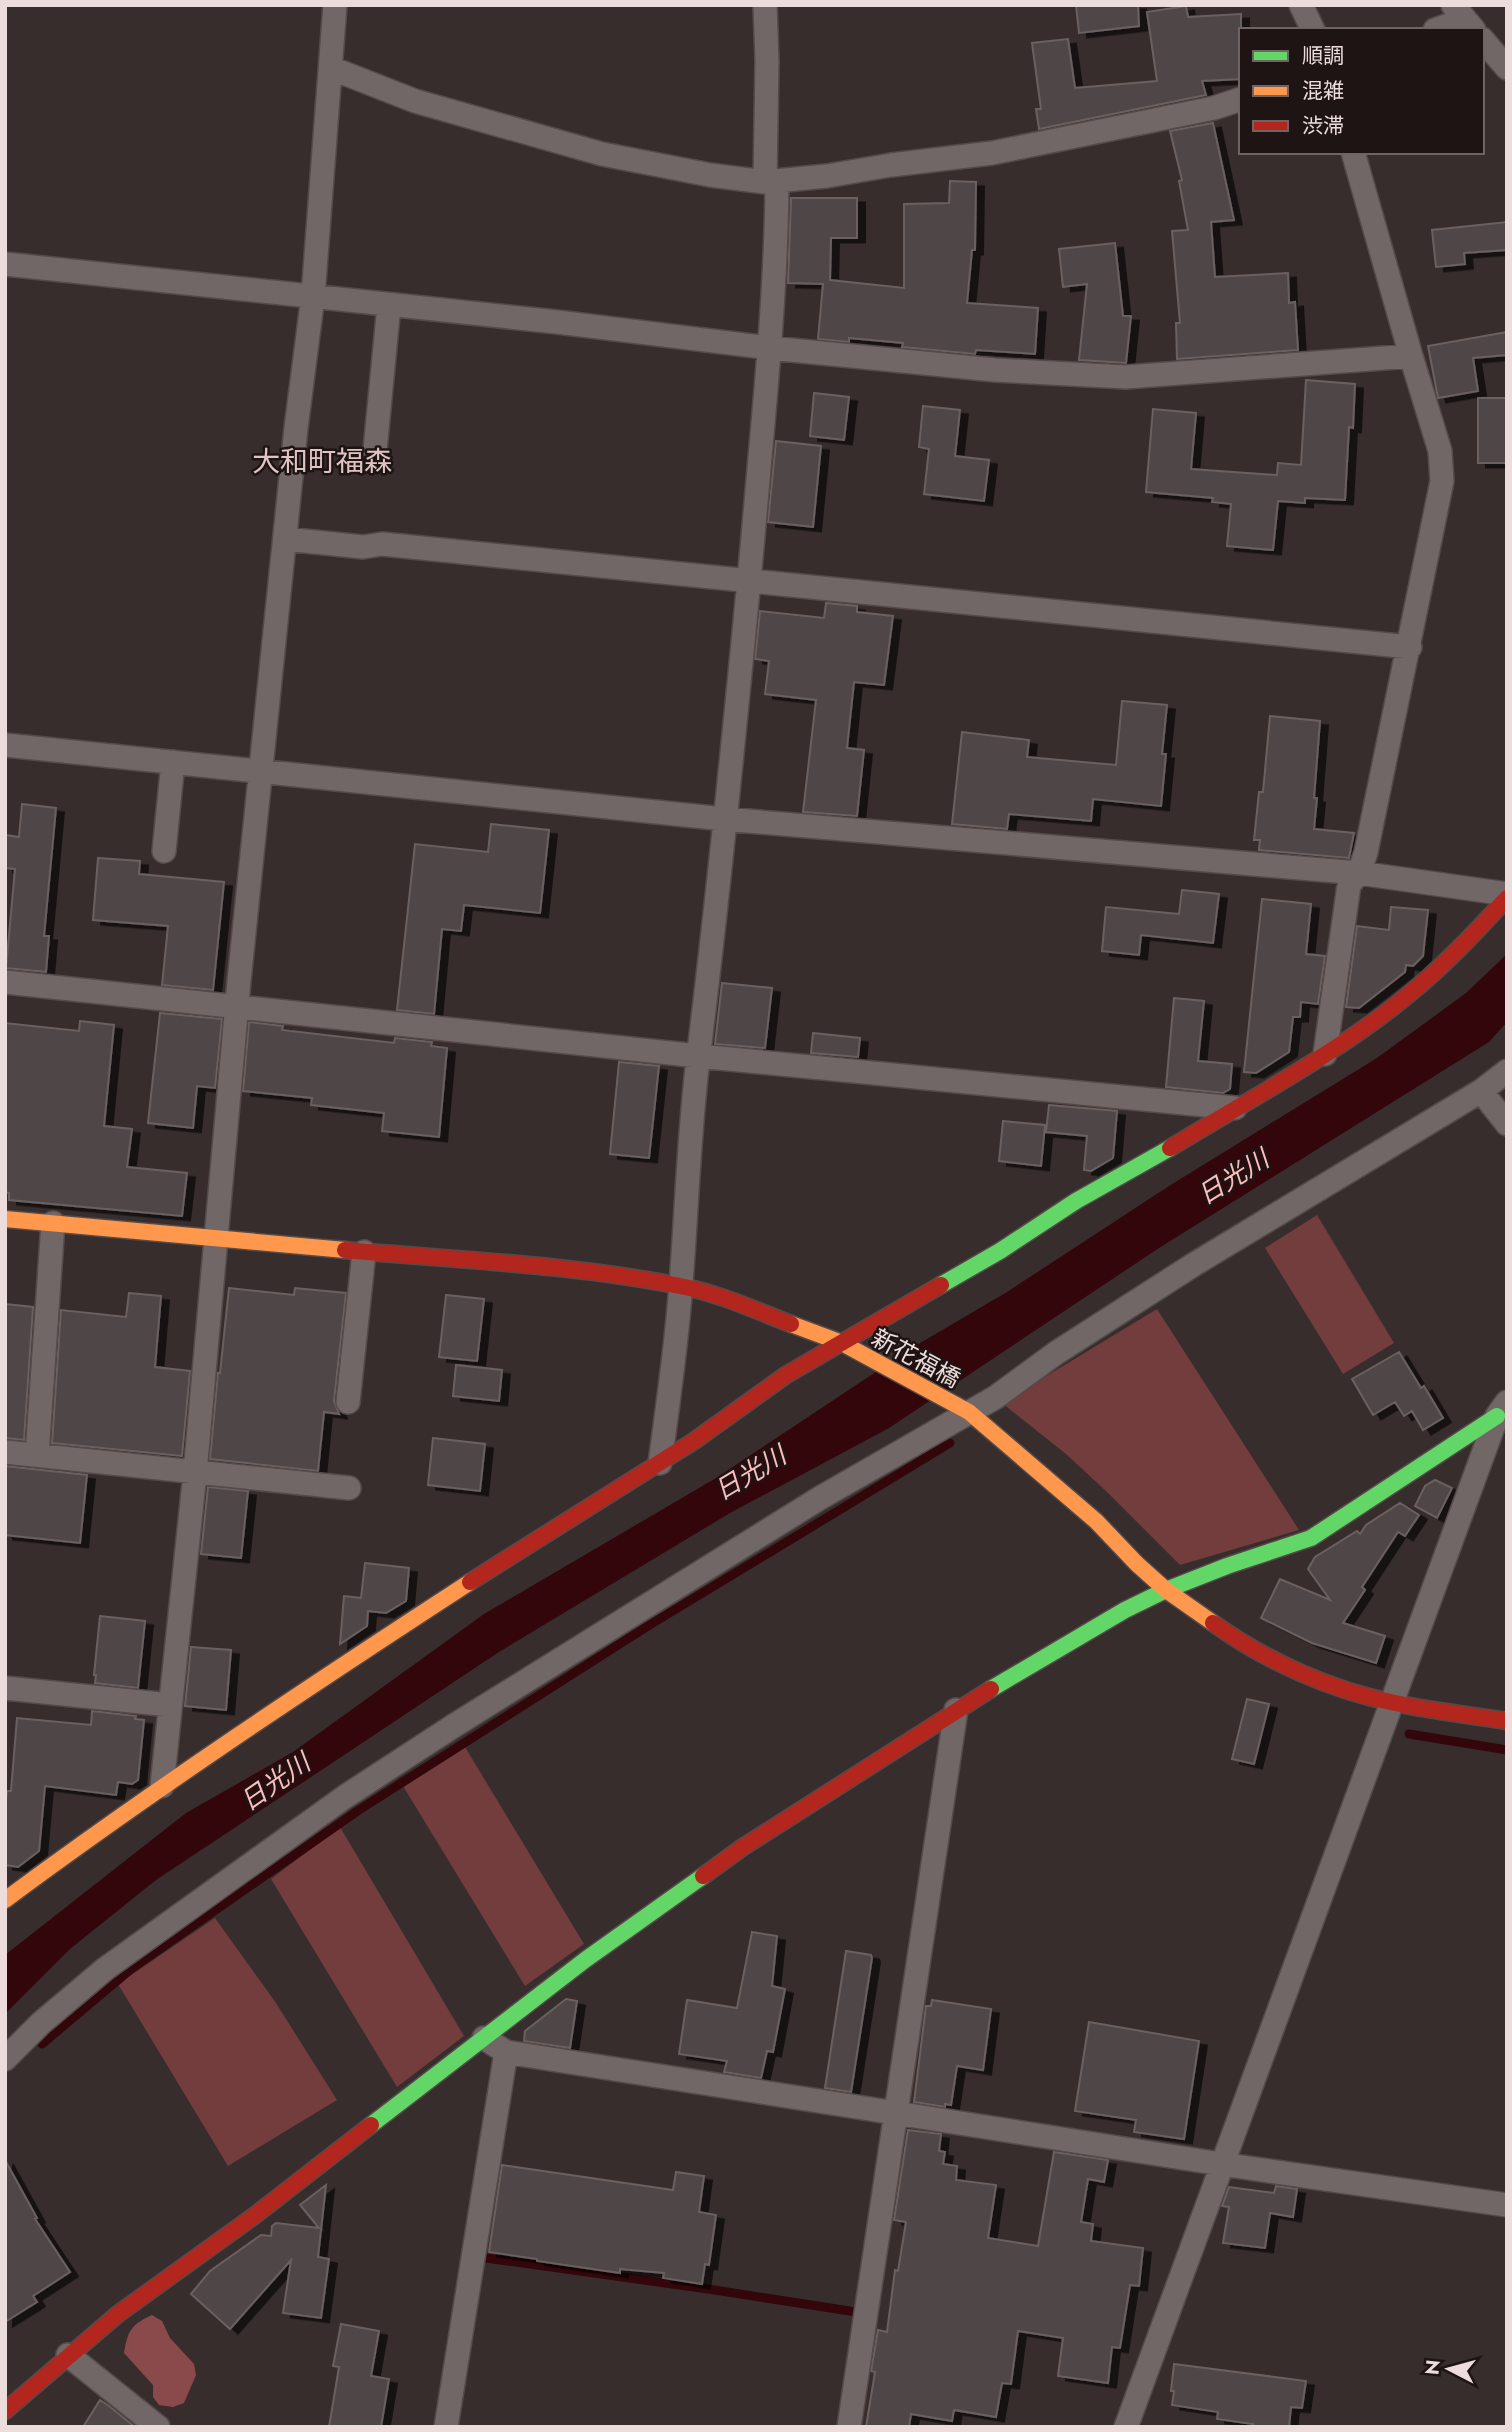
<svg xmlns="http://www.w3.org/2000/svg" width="1512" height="2432" viewBox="0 0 1512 2432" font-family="Jost,'Noto Sans JP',sans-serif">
<defs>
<filter id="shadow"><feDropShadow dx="8" dy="4.5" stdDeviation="0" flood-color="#0009"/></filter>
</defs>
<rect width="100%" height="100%" fill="#382d2d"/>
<path fill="#733c3d" d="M 1317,1215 L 1394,1343 L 1343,1374 L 1265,1248 Z
M 1157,1309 L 1299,1530 L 1180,1565 L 1107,1492 L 1066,1454 L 1002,1403 Z
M 465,1747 L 584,1944 L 525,1986 L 403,1786 Z
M 340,1827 L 464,2036 L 397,2087 L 271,1879 Z
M 215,1918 L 276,2003 L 337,2100 L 228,2166 L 118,1984 Z"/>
<path fill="#8a4a4c" d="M 152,2315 L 162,2321 L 170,2338 L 194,2364 L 196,2375 L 184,2403 L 173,2407 L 159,2405 L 153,2397 L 153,2385 L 124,2353 C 128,2330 131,2325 152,2315 Z"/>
<path fill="#33060b" d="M 1507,954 L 1507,1022 L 1489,1042 L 1159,1248 L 889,1428 L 730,1513 L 499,1652 L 156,1880 L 70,1949 L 5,2014 L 5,1955 L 186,1813 L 293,1752 L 484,1614 L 716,1478 L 915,1346 L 1007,1292 L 1169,1186 L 1377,1058 L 1466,993 Z"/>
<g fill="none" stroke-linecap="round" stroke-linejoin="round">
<path stroke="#33060b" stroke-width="9" d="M 1409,1734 L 1507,1750
M 42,2044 L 131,1969 L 359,1810 L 648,1626 L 950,1443
M 486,2258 L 708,2289 L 856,2312"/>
</g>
<path fill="#4f4646" stroke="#6a6060" stroke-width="2" filter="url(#shadow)" d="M 1076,5 L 1138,5 L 1139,26 L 1079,33 Z
M 1186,6 L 1188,17 L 1241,14 L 1241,79 L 1202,81 L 1206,95 L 1039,129 L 1036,109 L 1041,109 L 1032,43 L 1068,39 L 1075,88 L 1157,81 L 1147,12 Z
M 1213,123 L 1234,220 L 1211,222 L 1215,277 L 1288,273 L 1289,303 L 1295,302 L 1298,350 L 1177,359 L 1176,323 L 1180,323 L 1172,231 L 1188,230 L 1179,181 L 1182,180 L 1170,131 Z
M 950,181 L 976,182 L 975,250 L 972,250 L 967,303 L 1038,308 L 1035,354 L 976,350 L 975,354 L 902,347 L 903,343 L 849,338 L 849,342 L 818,339 L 823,284 L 788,283 L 791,198 L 857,198 L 857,238 L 831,238 L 830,280 L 904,288 L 904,204 L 949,203 Z
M 1507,222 L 1507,250 L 1464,253 L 1465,264 L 1436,267 L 1432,230 Z
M 1115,243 L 1123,316 L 1131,316 L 1126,363 L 1079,360 L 1087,284 L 1063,287 L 1059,249 Z
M 1507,332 L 1507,355 L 1473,358 L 1478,391 L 1438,398 L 1428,346 Z
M 1306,380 L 1355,384 L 1353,428 L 1349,427 L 1345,500 L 1305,498 L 1305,503 L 1278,501 L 1273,550 L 1227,546 L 1231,504 L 1212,502 L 1213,498 L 1146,492 L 1153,409 L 1196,413 L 1191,469 L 1277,475 L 1278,463 L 1301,465 Z
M 814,393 L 849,397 L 844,440 L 810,436 Z
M 1478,398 L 1507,398 L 1507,463 L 1478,463 Z
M 923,406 L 960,410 L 955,456 L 989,460 L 984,501 L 924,494 L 929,449 L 919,447 Z
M 776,441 L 821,446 L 813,527 L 768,522 Z
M 826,603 L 857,606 L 857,612 L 893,616 L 884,685 L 854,682 L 847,748 L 864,750 L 857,816 L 803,812 L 816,700 L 765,694 L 769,661 L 755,659 L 760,611 L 824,618 Z
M 1122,701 L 1167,705 L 1162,754 L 1166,754 L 1161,806 L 1093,799 L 1091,821 L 1009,814 L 1007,829 L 952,824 L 962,732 L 1029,740 L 1027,757 L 1116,765 Z
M 1270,716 L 1320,721 L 1314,798 L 1317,798 L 1314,829 L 1354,833 L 1349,858 L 1259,850 L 1260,840 L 1254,840 L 1259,792 L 1263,792 Z
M 22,804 L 56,808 L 44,936 L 49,936 L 46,972 L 6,968 L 15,869 L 5,868 L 5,835 L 19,837 Z
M 491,824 L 549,830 L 540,913 L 464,905 L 461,931 L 442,929 L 434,1014 L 397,1010 L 415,844 L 488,852 Z
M 98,858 L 140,861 L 139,874 L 224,882 L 213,990 L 162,985 L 168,926 L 93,920 Z
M 1182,890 L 1219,894 L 1213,943 L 1141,935 L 1139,955 L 1102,951 L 1106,907 L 1179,914 Z
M 1262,899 L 1311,904 L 1306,954 L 1325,956 L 1318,1004 L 1301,1002 L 1300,1017 L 1293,1017 L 1289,1052 L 1256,1073 L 1244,1072 Z
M 1391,907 L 1428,910 L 1423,956 L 1413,966 L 1406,965 L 1405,972 L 1359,1008 L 1346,1007 L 1357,926 L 1389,930 Z
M 722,983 L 772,988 L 765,1048 L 715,1044 Z
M 1174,998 L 1204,1001 L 1198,1061 L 1232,1064 L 1230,1089 L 1223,1093 L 1166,1087 Z
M 160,1013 L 222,1019 L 215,1088 L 197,1086 L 193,1128 L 148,1123 Z
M 80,1021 L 114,1025 L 104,1126 L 132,1129 L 127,1167 L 187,1173 L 182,1216 L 9,1200 L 9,1193 L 5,1192 L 5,1023 L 79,1031 Z
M 249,1022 L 283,1026 L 282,1030 L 394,1043 L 395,1038 L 432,1042 L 431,1046 L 447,1048 L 439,1137 L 382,1131 L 384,1113 L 311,1105 L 312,1098 L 243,1091 Z
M 813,1033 L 860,1038 L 858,1057 L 811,1053 Z
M 619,1062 L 659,1066 L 649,1158 L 610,1154 Z
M 1049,1105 L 1117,1111 L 1113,1158 L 1091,1171 L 1084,1170 L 1087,1136 L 1046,1132 Z
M 1003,1121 L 1045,1125 L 1041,1166 L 999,1161 Z
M 229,1288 L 294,1295 L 295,1288 L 346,1293 L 334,1401 L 339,1414 L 324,1412 L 318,1471 L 210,1459 L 218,1373 L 220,1373 Z
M 129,1293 L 161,1296 L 155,1367 L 190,1371 L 182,1456 L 52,1443 L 61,1310 L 126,1317 Z
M 446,1295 L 484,1299 L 477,1361 L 439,1357 Z
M 5,1304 L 33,1307 L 24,1440 L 5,1438 Z
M 1399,1352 L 1421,1388 L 1424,1386 L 1443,1418 L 1423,1430 L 1412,1411 L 1404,1416 L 1395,1402 L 1373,1415 L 1352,1379 Z
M 456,1365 L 502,1370 L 499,1401 L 453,1396 Z
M 433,1438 L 485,1444 L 480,1491 L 428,1485 Z
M 5,1466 L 87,1475 L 80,1543 L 5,1535 Z
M 1435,1480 L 1452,1488 L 1437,1518 L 1415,1506 L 1425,1486 Z
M 208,1487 L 248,1491 L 241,1558 L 201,1554 Z
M 1400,1503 L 1419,1515 L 1405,1536 L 1398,1532 L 1362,1587 L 1365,1590 L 1343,1623 L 1385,1636 L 1376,1663 L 1312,1643 L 1261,1618 L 1280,1579 L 1330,1600 L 1308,1569 L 1315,1557 L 1357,1531 L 1360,1534 L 1366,1525 Z
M 365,1563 L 409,1568 L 406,1601 L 386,1613 L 368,1611 L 367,1626 L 340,1644 L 344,1596 L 361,1598 Z
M 100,1616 L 145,1621 L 138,1688 L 95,1683 L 96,1675 L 94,1675 Z
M 191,1647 L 231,1650 L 226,1710 L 185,1706 Z
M 1247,1699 L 1269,1704 L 1254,1764 L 1232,1759 Z
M 92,1711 L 136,1716 L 135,1719 L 144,1720 L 138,1780 L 132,1784 L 118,1782 L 116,1795 L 45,1786 L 39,1851 L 18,1867 L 5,1865 L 5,1809 L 7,1791 L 11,1791 L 17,1718 L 91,1725 Z
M 752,1932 L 777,1936 L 772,1986 L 785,1989 L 773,2052 L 767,2051 L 761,2078 L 724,2072 L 727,2061 L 679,2054 L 687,2000 L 737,2008 Z
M 846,1951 L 871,1955 L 872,1958 L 851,2092 L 825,2088 Z
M 566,1999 L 577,2001 L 570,2048 L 524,2041 L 525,2031 Z
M 932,2000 L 991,2009 L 983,2070 L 957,2066 L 951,2105 L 945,2104 L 945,2107 L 914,2102 L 926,2006 L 931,2006 Z
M 1089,2022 L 1199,2041 L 1184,2139 L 1134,2132 L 1136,2120 L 1075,2111 Z
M 908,2130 L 941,2134 L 939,2151 L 945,2152 L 943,2164 L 957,2166 L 956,2180 L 996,2185 L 988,2238 L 1038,2246 L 1054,2152 L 1108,2160 L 1104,2182 L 1088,2179 L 1081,2222 L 1093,2224 L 1091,2241 L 1143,2248 L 1139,2286 L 1130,2285 L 1120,2348 L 1112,2347 L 1108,2383 L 1058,2376 L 1063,2338 L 1018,2331 L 1011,2384 L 1002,2383 L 996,2417 L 954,2410 L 952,2421 L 911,2414 L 909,2427 L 866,2427 L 875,2372 L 871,2371 L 878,2330 L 887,2332 L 895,2270 L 898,2271 L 906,2222 L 894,2220 Z
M 5,2160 L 37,2218 L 35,2219 L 70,2272 L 33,2296 L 37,2302 L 5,2322 Z
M 502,2165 L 673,2190 L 676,2172 L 704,2176 L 699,2212 L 716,2215 L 709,2265 L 705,2264 L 702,2284 L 663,2278 L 664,2273 L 620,2269 L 620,2273 L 537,2261 L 537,2259 L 489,2252 Z
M 326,2185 L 318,2257 L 329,2259 L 321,2318 L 283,2313 L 291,2260 L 230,2329 L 191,2294 L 210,2271 L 261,2235 L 271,2236 L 272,2226 L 276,2223 L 319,2228 L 300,2205 Z
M 1276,2186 L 1297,2189 L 1293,2217 L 1270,2213 L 1265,2248 L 1223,2243 L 1229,2207 L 1222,2206 L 1229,2187 L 1274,2193 Z
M 341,2324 L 379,2331 L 371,2376 L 389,2379 L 381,2427 L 329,2427 L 339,2367 L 333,2366 Z
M 1174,2364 L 1306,2381 L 1302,2408 L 1291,2407 L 1289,2427 L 1253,2427 L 1253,2424 L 1217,2419 L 1218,2412 L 1172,2405 L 1174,2391 L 1171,2391 Z
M 100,2400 L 109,2406 L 135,2427 L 83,2427 Z"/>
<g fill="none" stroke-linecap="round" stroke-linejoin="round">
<defs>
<path id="street" d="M 1301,5 L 1313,30
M 1453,5 L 1474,30
M 1435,30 L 1465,19
M 1482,39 L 1507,68
M 331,68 L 415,101 L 602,154 L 710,175 L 765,182 L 827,176 L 891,165 L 992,153 L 1214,108 L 1241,99
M 765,182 L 767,61 L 765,5
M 5,264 L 557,322 L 770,348 L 995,370 L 1126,377 L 1411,356
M 375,450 L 389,305
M 285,539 L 363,547 L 382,544 L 1410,647
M 5,745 L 724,819 L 1359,873 L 1507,894
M 164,851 L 173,762
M 5,982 L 698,1056 L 1235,1108
M 1325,1054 L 1349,885 L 1359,873 L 1366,852 L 1442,481 L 1440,451 L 1411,356 L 1353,152
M 1481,1091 L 1507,1124
M 348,1402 L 364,1252
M 5,1452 L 349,1488
M 37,1455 L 53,1223
M 660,1463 C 668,1403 677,1343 681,1283 C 687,1206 689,1128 699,1051 C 720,880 737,709 753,537 C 763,419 776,301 777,183
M 5,1688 L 170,1705
M 162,1786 L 195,1473 L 239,981 L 296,428 L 313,296 L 335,5
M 484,2038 L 506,2052 L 1221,2164 L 1507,2205
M 5,2059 L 41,2023 L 105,1969 L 346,1796 L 455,1725 L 820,1498 L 996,1397 L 1056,1353 L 1193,1265 L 1481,1091 L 1507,1071
M 68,2355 L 158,2427
M 446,2427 L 506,2052
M 849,2427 L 956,1710
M 1126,2427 L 1497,1416 L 1507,1402"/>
<path id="fast" d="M 941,1285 L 1000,1251 L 1076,1201 L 1170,1148
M 991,1689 L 1125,1610 L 1166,1590 L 1227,1566 L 1311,1538 L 1497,1416
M 371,2125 L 585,1960 L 703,1876"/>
<path id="slow" d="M 5,1219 L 345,1250
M 791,1324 L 842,1343 L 969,1412 L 1096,1521 L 1137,1564 L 1166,1590 L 1213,1623
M 5,1900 C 156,1788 312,1685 470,1582"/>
<path id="jam" d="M 1170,1148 C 1248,1100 1338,1053 1408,995 C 1444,966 1476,932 1507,898
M 345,1250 C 456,1260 570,1264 680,1286 C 718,1293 755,1310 791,1324
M 470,1582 L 694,1441 L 786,1375 L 941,1285
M 1213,1623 C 1266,1661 1330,1690 1395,1703 C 1432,1711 1470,1715 1507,1721
M 703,1876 L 743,1847 L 991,1689
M 5,2411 L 118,2314 L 254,2216 L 371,2125"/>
</defs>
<use href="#street" stroke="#544a49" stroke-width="26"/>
<use href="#fast" stroke="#544a49" stroke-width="19"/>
<use href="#slow" stroke="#544a49" stroke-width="19"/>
<use href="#jam" stroke="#544a49" stroke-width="19"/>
<use href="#street" stroke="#716767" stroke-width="23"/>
<use href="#fast" stroke="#63d668" stroke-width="16"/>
<use href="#slow" stroke="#ff974d" stroke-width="16"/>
<use href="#jam" stroke="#b3261e" stroke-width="16"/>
</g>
<g text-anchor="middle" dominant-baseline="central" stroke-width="5" stroke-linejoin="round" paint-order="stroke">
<g font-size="24" fill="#ecdddc" stroke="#1d1413">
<text transform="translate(916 1358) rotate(28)">新花福橋</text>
</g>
<g font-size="26" font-style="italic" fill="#febdbc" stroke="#1d1413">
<text transform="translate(1233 1177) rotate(-32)">日光川</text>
<text transform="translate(750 1473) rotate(-31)">日光川</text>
<text transform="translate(275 1782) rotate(-35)">日光川</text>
</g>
<g font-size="28" fill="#e0c4c3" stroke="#1d1413">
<text x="322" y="461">大和町福森</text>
</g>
</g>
<rect width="1512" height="2432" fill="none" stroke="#ecdddc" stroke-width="14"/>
<rect x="1239" y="28" width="245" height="126" fill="#1d1413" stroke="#706463" stroke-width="2"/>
<rect x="1253" y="51" width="35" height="10" fill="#63d668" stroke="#706463" stroke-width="2"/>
<text x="1302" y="63" font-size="21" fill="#ecdddc">順調</text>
<rect x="1253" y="86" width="35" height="10" fill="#ff974d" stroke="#706463" stroke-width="2"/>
<text x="1302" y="98" font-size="21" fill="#ecdddc">混雑</text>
<rect x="1253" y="121" width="35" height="10" fill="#b3261e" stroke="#706463" stroke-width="2"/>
<text x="1302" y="133" font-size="21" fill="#ecdddc">渋滞</text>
<g transform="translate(1449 2369) rotate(276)" stroke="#1d1413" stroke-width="5" paint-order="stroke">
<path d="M0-5L12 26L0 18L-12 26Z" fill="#ecdddc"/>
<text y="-10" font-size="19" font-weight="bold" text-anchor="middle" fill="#ecdddc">N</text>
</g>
</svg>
